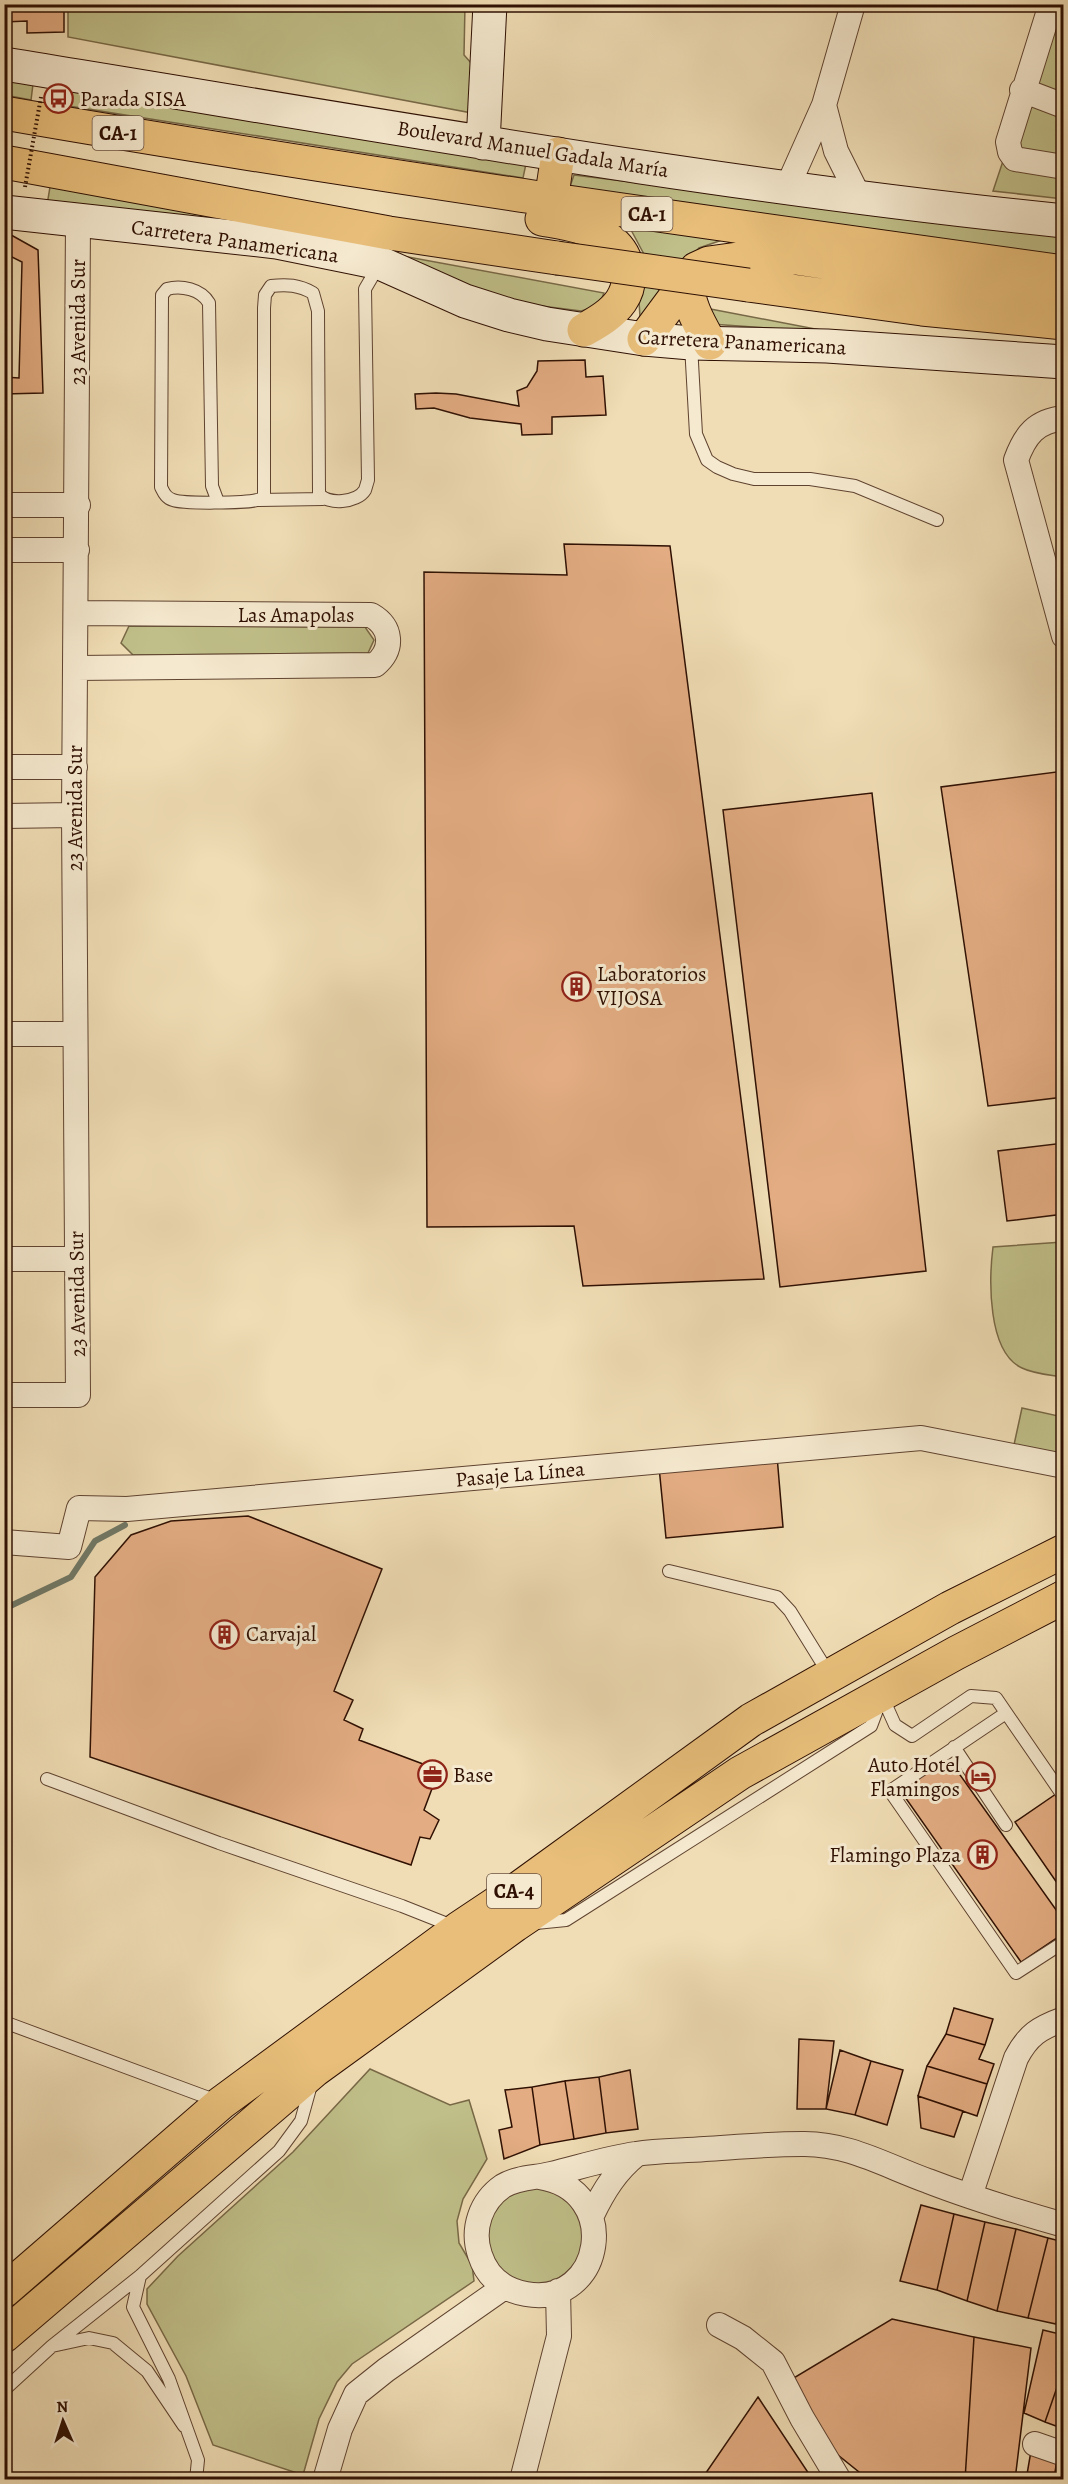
<svg xmlns="http://www.w3.org/2000/svg" width="1068" height="2484" viewBox="0 0 1068 2484" font-family="Alegreya,serif">
<rect width="100%" height="100%" fill="#f0ddb5"/>
<filter id="stains"><feTurbulence type="fractalNoise" baseFrequency=".00333" numOctaves="4"/><feColorMatrix values="0 0 0 0 .2 0 0 0 0 .09 0 0 0 0 .02 0 0 0 .5 -.17"/></filter>
<radialGradient id="worn" r=".72"><stop offset=".6" stop-color="#630" stop-opacity="0"/><stop offset="1" stop-color="#630" stop-opacity=".3"/></radialGradient>
<path fill="#c0bf89" stroke="#786846" stroke-width="1.5" d="M 68,5 L 465,5 L 464,55 L 472,64 L 472,113 L 68,37 Z
M 1055,5 L 1063,5 L 1063,199 L 993,191 Z
M 4,71 L 34,76 L 31,100 L 5,95 Z
M 59,82 L 527,159 L 523,178 L 56,104 Z
M 574,175 L 1063,235 L 1063,256 L 567,195 Z
M 51,181 L 272,228 L 46,211 Z
M 630,228 L 728,238 L 699,248 L 640,317 L 638,285 L 646,258 Z
M 370,250 L 604,293 C 600,305 593,307 581,311 L 502,301 Z
M 700,307 L 836,333 L 711,324 Z
M 129,626 L 365,627 L 374,640 L 368,653 L 133,655 L 121,643 Z
M 1063,1242 L 1064,1242 L 1063,1377 C 1051,1375 1034,1374 1022,1368 C 987,1352 989,1279 993,1247 Z
M 1022,1408 L 1063,1417 L 1063,1463 L 1012,1454 Z
M 370,2069 L 450,2105 L 469,2100 L 487,2159 L 463,2199 L 457,2221 L 459,2243 L 472,2265 L 474,2281 L 352,2364 L 337,2382 L 319,2419 L 303,2475 L 213,2445 L 186,2376 L 147,2304 L 147,2289 L 178,2256 L 293,2152 Z
M487 2236a48 48 0 1 1 96 0a48 48 0 1 1-96 0Z"/>
<g fill="none" stroke-linecap="round" stroke-linejoin="round">
<path stroke="#707866" stroke-width="6" d="M 4,1609 L 71,1577 L 95,1541 L 125,1525"/>
</g>
<path fill="#e3ac82" stroke="#2f1003" stroke-width="1.5" d="M 4,4 L 64,4 L 64,32 L 27,33 L 27,21 L 4,22 Z
M 4,231 L 38,250 L 43,393 L 4,394 L 4,377 L 19,378 L 22,262 L 4,253 Z
M 4,274 L 8,277 L 9,347 L 4,351 Z
M 585,360 L 586,377 L 603,376 L 606,415 L 552,417 L 552,434 L 522,435 L 521,424 L 470,418 L 434,408 L 416,409 L 415,394 L 436,393 L 456,394 L 519,406 L 517,391 L 527,387 L 537,371 L 538,361 Z
M 1064,466 L 1064,564 L 1058,564 Z
M 564,544 L 670,546 L 764,1279 L 583,1286 L 574,1226 L 427,1227 L 424,572 L 567,575 Z
M 1064,771 L 1064,1097 L 988,1106 L 941,787 Z
M 872,793 L 926,1271 L 780,1287 L 723,810 Z
M 1064,1143 L 1064,1214 L 1007,1221 L 998,1151 Z
M 777,1456 L 783,1527 L 666,1538 L 659,1467 Z
M 248,1516 L 382,1569 L 334,1691 L 353,1700 L 344,1720 L 363,1729 L 359,1740 L 439,1770 L 424,1810 L 439,1820 L 430,1839 L 420,1837 L 411,1865 L 90,1757 L 95,1577 L 131,1535 L 171,1521 Z
M 948,1758 L 1064,1921 L 1064,1933 L 1021,1962 L 900,1790 Z
M 1056,1794 L 1064,1806 L 1064,1893 L 1015,1822 Z
M 954,2008 L 993,2019 L 985,2045 L 946,2034 Z
M 946,2034 L 985,2045 L 979,2059 L 994,2064 L 987,2084 L 927,2066 Z
M 799,2039 L 834,2041 L 826,2109 L 797,2109 Z
M 840,2050 L 871,2061 L 855,2115 L 826,2109 Z
M 871,2061 L 903,2070 L 887,2125 L 855,2115 Z
M 927,2066 L 987,2084 L 977,2116 L 918,2096 Z
M 630,2070 L 638,2129 L 606,2133 L 599,2077 Z
M 599,2077 L 606,2133 L 574,2139 L 565,2081 Z
M 565,2081 L 574,2139 L 540,2145 L 532,2087 Z
M 532,2087 L 540,2145 L 504,2159 L 499,2130 L 512,2127 L 505,2090 Z
M 918,2096 L 963,2111 L 954,2137 L 921,2128 Z
M 921,2205 L 954,2214 L 937,2290 L 900,2281 Z
M 954,2214 L 985,2222 L 967,2301 L 937,2290 Z
M 985,2222 L 1016,2229 L 997,2311 L 967,2301 Z
M 1016,2229 L 1048,2238 L 1028,2318 L 997,2311 Z
M 1048,2238 L 1064,2242 L 1064,2294 L 1056,2324 L 1028,2318 Z
M 1064,2294 L 1064,2325 L 1056,2324 Z
M 892,2319 L 974,2337 L 965,2480 L 869,2480 L 833,2451 L 792,2379 Z
M 1043,2330 L 1064,2335 L 1064,2367 L 1045,2422 L 1024,2413 Z
M 974,2337 L 1031,2348 L 1015,2480 L 965,2480 Z
M 1064,2367 L 1064,2429 L 1045,2422 Z
M 758,2397 L 813,2480 L 701,2480 Z
M 1031,2451 L 1057,2458 L 1054,2480 L 1026,2480 Z
M 1057,2458 L 1064,2459 L 1064,2480 L 1054,2480 Z"/>
<g fill="none" stroke-linecap="round" stroke-linejoin="round">
<defs>
<path id="lane" d="M 691,345 L 696,434 L 707,460 L 717,467 L 733,474 L 754,479 L 810,479 L 855,486 L 937,520
M 259,500 L 323,499
M 218,502 L 212,486 L 209,303 C 201,289 181,285 167,289 L 162,295 L 161,487 C 164,493 166,498 173,500 C 183,504 246,503 257,500 C 262,499 261,499 264,495 L 264,308 L 265,295 L 271,286 C 287,284 299,285 313,293 L 318,311 L 319,494 C 328,505 357,503 365,490 C 366,487 367,483 368,480 L 365,289 L 379,265
M 669,1571 L 777,1597 L 790,1611 L 829,1674
M 882,1696 L 895,1725 L 912,1736 L 971,1696 L 996,1698 L 1064,1797
M 1006,1713 L 890,1791 L 1016,1973 L 1064,1942
M 954,1747 L 1006,1825
M 47,1779 L 219,1843 L 402,1906 L 455,1927
M 536,1923 L 566,1920 L 871,1726 L 880,1702
M 4,2022 L 217,2101
M 140,2276 L 133,2307 L 169,2379 L 198,2460 L 196,2480
M 52,2346 L 140,2276 L 279,2151 L 301,2121 L 311,2085
M 4,2390 L 52,2346 L 89,2338 L 113,2343 L 147,2371 L 184,2426"/>
<path id="street" d="M 1051,4 L 1008,142 L 1010,152 L 1015,159 L 1064,167
M 1022,90 L 1064,106
M 824,105 L 836,151 L 860,199
M 787,188 L 824,105 L 853,4
M 1064,418 C 1036,421 1025,435 1016,460 L 1064,636
M 4,505 L 78,505
M 4,550 L 77,550
M 76,668 L 375,665 C 394,649 392,627 371,615 L 77,613
M 4,767 L 75,767
M 4,816 L 74,815
M 4,1034 L 75,1034
M 4,1259 L 76,1259
M 4,1395 L 78,1395 L 74,815 L 78,222
M 4,1542 L 69,1547 L 79,1508 L 127,1509 L 921,1438 L 1064,1466
M 539,2177 C 624,2190 603,2308 526,2294 C 503,2290 487,2277 480,2255 C 471,2229 481,2201 503,2186 C 518,2177 535,2178 551,2174 C 580,2167 608,2158 636,2154 C 659,2150 683,2151 705,2149 C 737,2147 770,2144 802,2144 C 848,2143 886,2166 928,2181 C 972,2198 1018,2212 1064,2225
M 970,2196 L 1016,2058 C 1028,2035 1039,2028 1064,2019
M 592,2215 C 604,2190 616,2171 637,2154
M 719,2325 L 743,2338 L 773,2362 L 802,2418 L 839,2480
M 1035,2444 L 1064,2454
M 325,2480 L 340,2429 L 356,2394 L 386,2370 L 503,2288
M 522,2480 L 559,2336 L 558,2291"/>
<path id="secondary" d="M 4,64 C 357,121 708,185 1064,221
M 483,143 L 490,4
M 4,212 L 277,242 L 356,258 L 380,263 L 465,301 L 509,315 L 547,324 L 644,339 L 691,343 L 827,346 L 1064,362"/>
<path id="primary" d="M 4,113 C 356,174 710,223 1064,272
M 4,162 L 389,233 L 557,258
M 551,201 L 558,154
M 542,219 C 563,223 586,226 605,237 C 627,250 636,279 621,301 C 612,314 598,322 584,330
M 748,285 L 922,309 L 1064,323
M 644,339 L 687,281
M 710,343 C 699,323 688,305 687,281 L 696,269 L 709,263 L 752,257 L 796,258 L 1042,295 L 1064,295"/>
<path id="highway" d="M 4,2291 L 221,2103 L 459,1928 L 519,1888 L 751,1720 L 950,1608 L 1064,1551
M 4,2336 L 315,2070 L 515,1925 L 740,1773 L 956,1653 L 1064,1597"/>
</defs>
<use href="#lane" stroke="#5f4330" stroke-width="14"/>
<use href="#street" stroke="#5f4330" stroke-width="26"/>
<use href="#secondary" stroke="#2f1003" stroke-width="35"/>
<use href="#primary" stroke="#2f1003" stroke-width="35"/>
<use href="#highway" stroke="#2f1003" stroke-width="35"/>
<use href="#lane" stroke="#f5e9cf" stroke-width="12"/>
<use href="#street" stroke="#f5e9cf" stroke-width="24"/>
<use href="#secondary" stroke="#f5e9cf" stroke-width="33"/>
<use href="#primary" stroke="#e8be7a" stroke-width="33"/>
<use href="#highway" stroke="#e8be7a" stroke-width="33"/>
<defs>
<path id="primary-bridge" d="M 557,258 L 748,285"/>
</defs>
<use href="#primary-bridge" stroke="#2f1003" stroke-width="35" stroke-linecap="butt"/>
<path stroke="#2f1003" stroke-width="4" stroke-dasharray="1.5 3" stroke-linecap="butt" d="M 25,187 L 41,97"/>
<use href="#primary-bridge" stroke="#e8be7a" stroke-width="33"/>
</g>
<defs>
<symbol id="bus-ring" viewBox="-11 -11 22 22"><circle r="9.5" fill="#f5e9cf" stroke="#8f2418" stroke-width="1.5"/><path d="M-5-6H5V4H4V6H2V4H-2V6H-4V4H-5ZM-3.5-4V0h7V-4ZM-3.5 1.2v1.5H-2V1.2ZM2 1.2v1.5H3.5V1.2Z" fill="#8f2418"/></symbol>
<symbol id="building-ring" viewBox="-11 -11 22 22"><circle r="9.5" fill="#f5e9cf" stroke="#8f2418" stroke-width="1.5"/><path d="M-4-6H4V6H1V3H-1V6H-4ZM-2.5-4.3h1.7v1.8h-1.7ZM.8-4.3h1.7v1.8H.8ZM-2.5-1h1.7V.8h-1.7ZM.8-1h1.7V.8H.8Z" fill="#8f2418"/></symbol>
<symbol id="office-ring" viewBox="-11 -11 22 22"><circle r="9.5" fill="#f5e9cf" stroke="#8f2418" stroke-width="1.5"/><path d="M-6-3h4V-5.5h4V-3h4V5H-6ZM-1-4.5V-3h2v-1.5ZM-6 0V1H6V0Z" fill="#8f2418"/></symbol>
<symbol id="hotel-ring" viewBox="-11 -11 22 22"><circle r="9.5" fill="#f5e9cf" stroke="#8f2418" stroke-width="1.5"/><path d="M-6-4.5h1.5V1H6V5H4.5V3h-9V5H-6ZM-4 0a1.8 1.8 0 1 1 3.6 0ZM.5 0V-2.5h3Q6-2.5 6 0Z" fill="#8f2418"/></symbol>
</defs>
<g fill-rule="evenodd">
<use href="#bus-ring" x="42" y="82" width="33" height="33"/>
<use href="#building-ring" x="560" y="970" width="33" height="33"/>
<use href="#building-ring" x="208" y="1618" width="33" height="33"/>
<use href="#office-ring" x="416" y="1758" width="33" height="33"/>
<use href="#hotel-ring" x="964" y="1760" width="33" height="33"/>
<use href="#building-ring" x="966" y="1838" width="33" height="33"/>
</g>
<g text-anchor="middle" dominant-baseline="central" stroke-width="6" stroke-linejoin="round" paint-order="stroke">
<g fill="#f5e9cf" stroke="#6a5140" stroke-width="1.5">
<rect x="92.5" y="116" width="51" height="34" rx="4.5"/>
<rect x="621.5" y="197" width="51" height="34" rx="4.5"/>
<rect x="487" y="1874" width="54" height="34" rx="4.5"/>
</g>
<g font-size="20" font-weight="bold" fill="#2f1003">
<text x="118" y="133">CA-1</text>
<text x="647" y="214">CA-1</text>
<text x="514" y="1891">CA-4</text>
</g>
<g font-size="21" fill="#2f1003" stroke="#f5e9cf" text-anchor="start">
<text x="80" y="99">Parada SISA</text>
<text x="597" y="974">Laboratorios<tspan x="597" dy="24">VIJOSA</tspan></text>
<text x="246" y="1634">Carvajal</text>
<text x="960" y="1765" text-anchor="end">Auto Hotel<tspan x="960" dy="24">Flamingos</tspan></text>
<text x="453" y="1775">Base</text>
<text x="961" y="1855" text-anchor="end">Flamingo Plaza</text>
</g>
<g font-size="21" fill="#2f1003" stroke="#f5e9cf">
<text transform="translate(533 149) rotate(9)">Boulevard Manuel Gadala María</text>
<text transform="translate(235 241) rotate(8)">Carretera Panamericana</text>
<text transform="translate(78 322) rotate(-90)">23 Avenida Sur</text>
<text transform="translate(742 342) rotate(3)">Carretera Panamericana</text>
<text x="296" y="615">Las Amapolas</text>
<text transform="translate(75 808) rotate(-90)">23 Avenida Sur</text>
<text transform="translate(77 1294) rotate(-91)">23 Avenida Sur</text>
<text transform="translate(520 1474) rotate(-5)">Pasaje La Línea</text>
</g>
</g>
<rect width="1068" height="2484" fill="none" stroke="#f0ddb5" stroke-width="24"/>
<rect x="6" y="6" width="1056" height="2472" fill="none" stroke="#2f1003" stroke-width="3"/>
<rect x="12" y="12" width="1044" height="2460" fill="none" stroke="#2f1003" stroke-width="1.5"/>
<g transform="translate(63 2421) rotate(357)" stroke="#f5e9cf" stroke-width="4.5" paint-order="stroke">
<path d="M0-4.5L10 22L0 15L-10 22Z" fill="#2f1003"/>
<text y="-9" font-size="16" font-weight="bold" text-anchor="middle" fill="#2f1003">N</text>
</g>
<rect width="100%" height="100%" filter="url(#stains)"/>
<rect width="100%" height="100%" fill="url(#worn)"/>
</svg>
